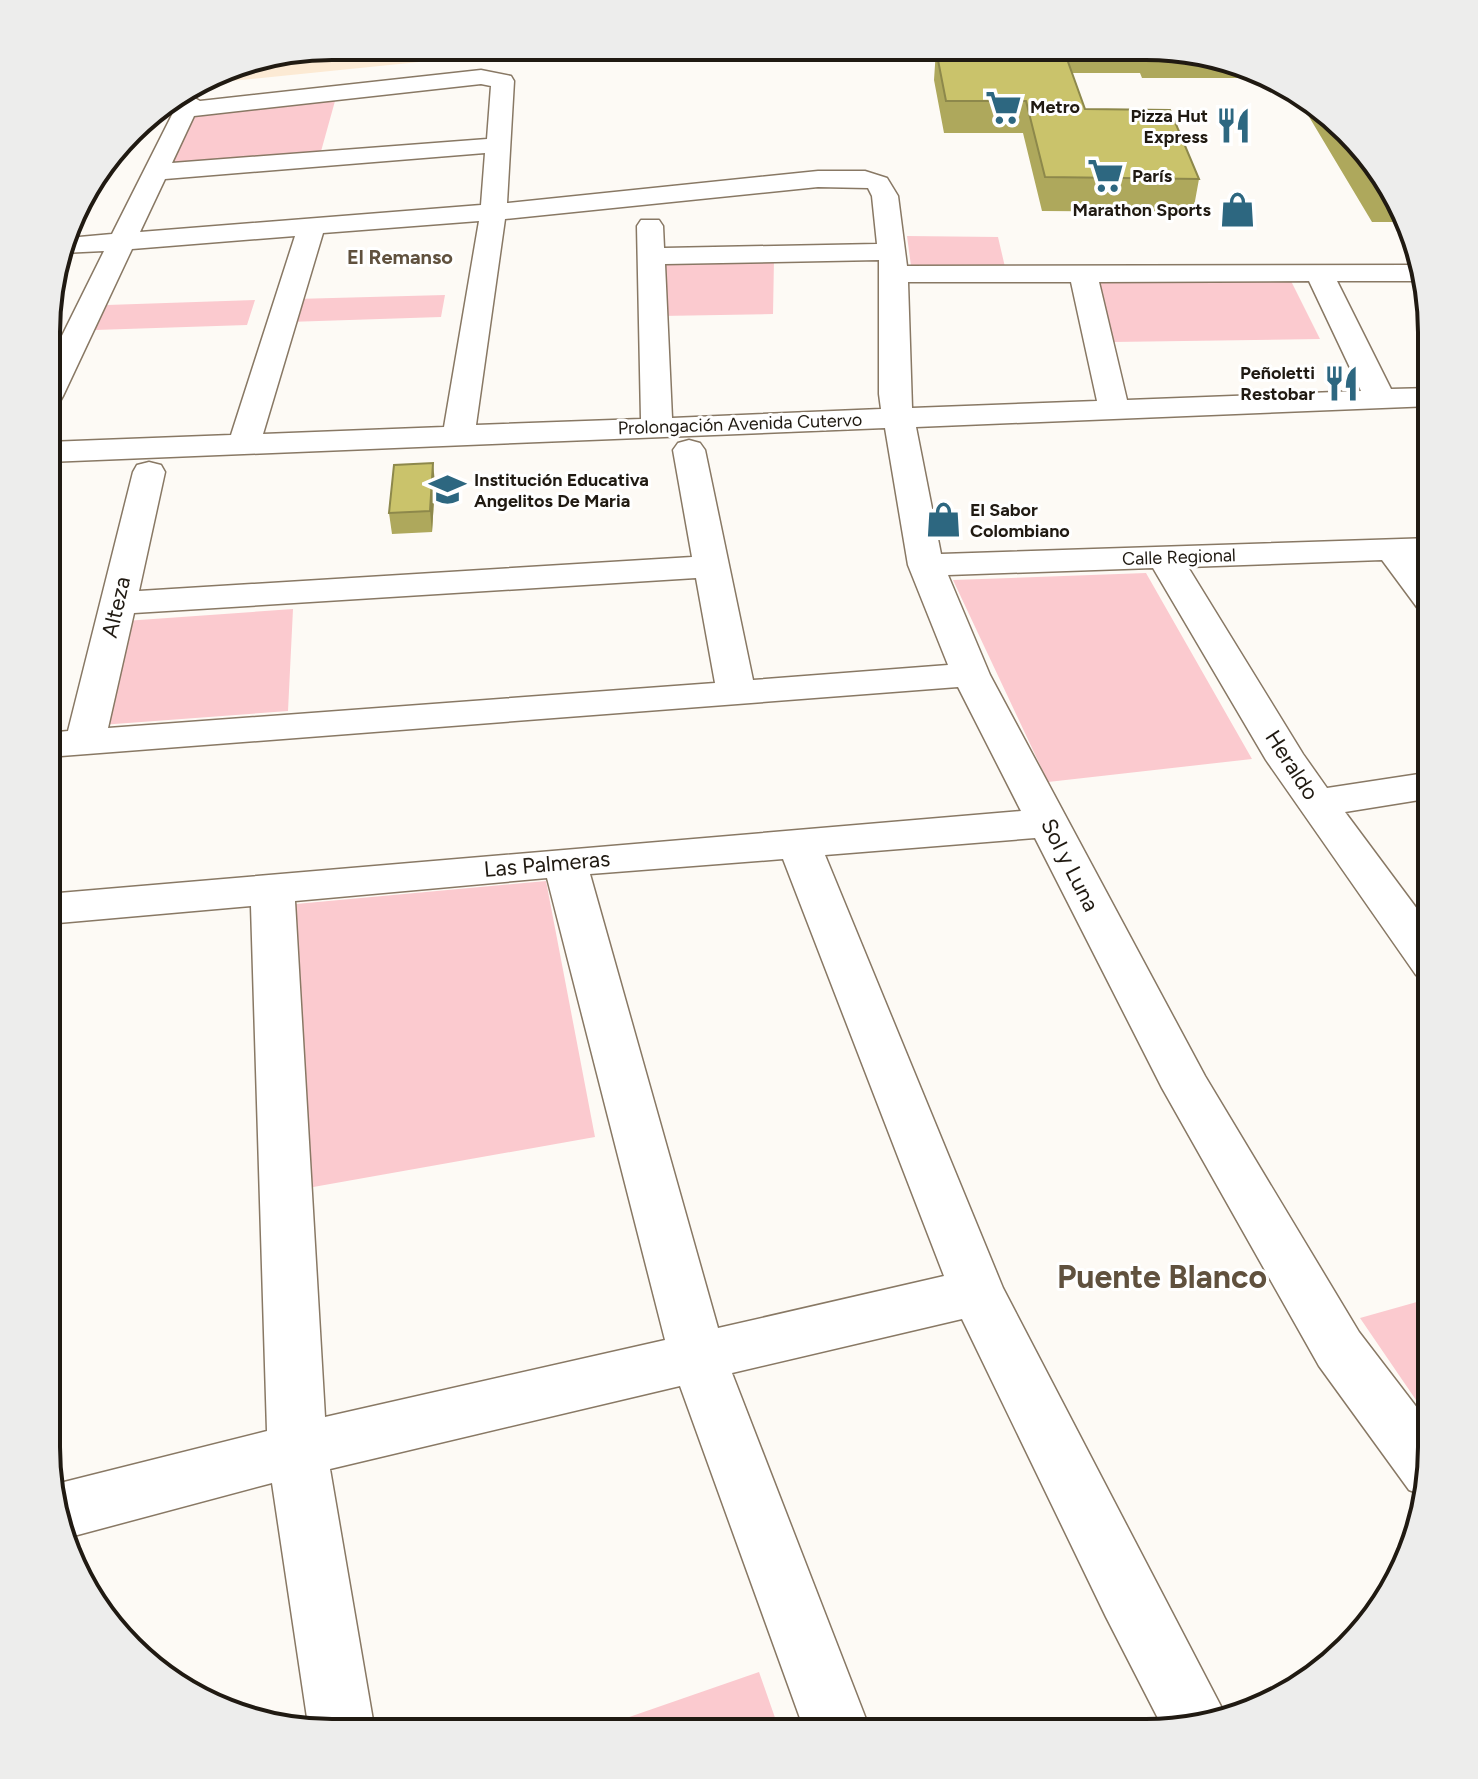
<svg xmlns="http://www.w3.org/2000/svg" width="1478" height="1779" viewBox="0 0 1478 1779" font-family="Figtree,sans-serif">
<rect width="100%" height="100%" fill="#fdfaf5"/>
<path fill="#fcead4" d="M 332,46 L 567,47 L 201,84 L 239,61 Z"/>
<path fill="#fbcacf" d="M 331,99 L 335,101 L 320,155 L 163,165 L 187,115 Z
M 907,236 L 998,237 L 1005,267 L 911,266 Z
M 774,259 L 773,314 L 661,316 L 657,262 Z
M 1093,279 L 1291,281 L 1320,339 L 1113,342 Z
M 445,295 L 441,317 L 288,322 L 295,299 Z
M 255,300 L 247,325 L 95,330 L 107,305 Z
M 1146,573 L 1252,759 L 1048,782 L 953,580 Z
M 293,609 L 288,711 L 101,725 L 125,621 Z
M 546,881 L 595,1137 L 302,1189 L 285,905 Z
M 1431,1298 L 1431,1422 L 1360,1318 Z
M 759,1672 L 780,1732 L 586,1732 Z"/>
<g fill="none" stroke-linecap="round" stroke-linejoin="round">
<defs>
<path id="minor" d="M 481,70 L 511,76 L 514,81 L 507,203 L 818,171 L 865,171 L 887,178 L 898,196 L 907,266 L 1414,265 L 1418,281 L 1337,281 L 1391,389 L 1432,388 L 1432,406 L 916,427 L 941,554 L 1432,538 L 1432,558 L 1418,559 L 1432,577 L 1432,613 L 1419,610 L 1382,560 L 1188,567 L 1303,754 L 1327,788 L 1432,772 L 1432,798 L 1345,812 L 1432,929 L 1432,979 L 1416,975 L 1266,760 L 1153,568 L 948,575 L 990,675 L 1205,1076 L 1359,1332 L 1431,1426 L 1431,1467 L 1422,1495 L 1409,1490 L 1319,1366 L 1162,1088 L 1035,838 L 825,855 L 1003,1288 L 1225,1714 L 1165,1732 L 1106,1617 L 962,1319 L 732,1373 L 871,1732 L 805,1732 L 680,1386 L 330,1469 L 375,1732 L 309,1731 L 272,1483 L 70,1537 L 56,1484 L 267,1431 L 251,906 L 47,924 L 47,894 L 1021,811 L 958,687 L 48,757 L 48,733 L 68,731 L 133,472 L 137,465 L 149,462 L 161,465 L 165,472 L 139,591 L 692,557 L 673,450 L 678,443 L 689,440 L 700,443 L 705,450 L 753,680 L 948,665 L 908,565 L 885,428 L 48,462 L 48,442 L 231,435 L 295,236 L 132,249 L 63,396 L 59,403 L 48,405 L 48,364 L 104,251 L 62,253 L 68,238 L 112,234 L 181,97 L 189,95 L 200,101 ZM 481,84 L 491,86 L 487,139 L 172,163 L 194,116 ZM 485,153 L 481,205 L 140,232 L 165,179 ZM 818,187 L 868,188 L 872,196 L 877,244 L 664,248 L 663,226 L 659,220 L 641,220 L 637,226 L 641,419 L 476,425 L 505,219 ZM 479,221 L 444,427 L 263,434 L 323,233 ZM 879,260 L 879,394 L 881,409 L 672,418 L 665,264 ZM 1309,281 L 1361,391 L 1127,400 L 1099,282 ZM 908,282 L 1071,282 L 1097,401 L 912,408 ZM 696,578 L 715,683 L 108,728 L 134,613 ZM 783,859 L 944,1276 L 718,1328 L 590,874 ZM 547,878 L 665,1340 L 325,1417 L 295,901 Z"/>
</defs>
<use href="#minor" stroke="#887864" stroke-width="3"/>
<use href="#minor" fill="#fff" fill-rule="evenodd"/>
</g>
<path fill="#aea85c" d="M 977,48 L 1184,49 L 1261,78 L 1142,78 L 1140,73 L 1072,73 L 1085,109 L 1199,179 L 1193,212 L 1042,211 L 1023,133 L 944,133 L 934,80 L 936,50 L 978,50 Z
M 1293,90 L 1305,94 L 1394,188 L 1403,222 L 1372,222 Z
M 435,483 L 432,532 L 392,534 L 389,513 Z"/>
<path fill="#8d884b" d="M 433,463 L 435,483 L 432,532 L 430,511 Z"/>
<path fill="#cac36b" stroke="#8d884b" stroke-width="2" d="M 991,48 L 1063,48 L 1085,109 L 1170,110 L 1199,179 L 1045,177 L 1026,101 L 946,101 L 936,50 L 991,50 Z
M 1354,146 L 1394,188 L 1394,189 L 1380,188 Z
M 433,463 L 430,511 L 389,513 L 394,465 Z"/>
<defs>
<symbol id="supermarket-bare" viewBox="-9 -9 18 18"><path d="M-6-5.5h2.5l.6 2H6L4.5 2H-2.5L-4.4-4H-6ZM-1.5 3.2a1.3 1.3 0 1 0 .1 0ZM3 3.2a1.3 1.3 0 1 0 .1 0Z" fill="#2d6780" stroke="#fff" stroke-width="2.5" paint-order="stroke"/></symbol>
<symbol id="restaurant-bare" viewBox="-9 -9 18 18"><path d="M-5-6h1v4h1v-4h1v4h1v-4h1v5L-1.5 .5V6h-2V.5L-5-1ZM5-6V6H3V1.5H1.5Q1.5-4 5-6Z" fill="#2d6780" stroke="#fff" stroke-width="2.5" paint-order="stroke"/></symbol>
<symbol id="shop-bare" viewBox="-9 -9 18 18"><path d="M-5-2.5h2.3a2.7 3.5 0 0 1 5.4 0H5L5.5 6h-11ZM-1.5-2.5h3a1.5 2.3 0 0 0-3 0Z" fill="#2d6780" stroke="#fff" stroke-width="2.5" paint-order="stroke"/></symbol>
<symbol id="school-bare" viewBox="-9 -9 18 18"><path d="M0-5L7-2L0 1L-7-2ZM-4 1L0 2.5L4 1V4Q0 6-4 4Z" fill="#2d6780" stroke="#fff" stroke-width="2.5" paint-order="stroke"/></symbol>
</defs>
<g fill-rule="evenodd">
<use href="#supermarket-bare" x="978" y="82" width="51" height="51"/>
<use href="#restaurant-bare" x="1208" y="100" width="51" height="51"/>
<use href="#supermarket-bare" x="1080" y="150" width="51" height="51"/>
<use href="#shop-bare" x="1212" y="184" width="51" height="51"/>
<use href="#restaurant-bare" x="1316" y="358" width="51" height="51"/>
<use href="#school-bare" x="422" y="464" width="51" height="51"/>
<use href="#shop-bare" x="918" y="494" width="51" height="51"/>
</g>
<g text-anchor="middle" dominant-baseline="central" stroke-width="6" stroke-linejoin="round" paint-order="stroke">
<g font-size="18" font-weight="bold" fill="#201a12" stroke="#fff" text-anchor="start">
<text x="1030" y="107">Metro</text>
<text x="1208" y="116" text-anchor="end">Pizza Hut<tspan x="1208" dy="21">Express</tspan></text>
<text x="1132" y="176">París</text>
<text x="1211" y="210" text-anchor="end">Marathon Sports</text>
<text x="1315" y="373" text-anchor="end">Peñoletti<tspan x="1315" dy="21">Restobar</tspan></text>
<text x="474" y="480">Institución Educativa<tspan x="474" dy="21">Angelitos De Maria</tspan></text>
<text x="970" y="510">El Sabor<tspan x="970" dy="21">Colombiano</tspan></text>
</g>
<g font-size="18" fill="#201a12" stroke="#fff">
<text transform="translate(740 424) rotate(-2)">Prolongación Avenida Cutervo</text>
<text transform="translate(1179 557) rotate(-2)">Calle Regional</text>
</g>
<g font-size="20" font-weight="bold" fill="#60513e" stroke="#fff">
<text x="400" y="257">El Remanso</text>
</g>
<g font-size="22" fill="#201a12" stroke="#fff">
<text transform="translate(116 607) rotate(-77)">Alteza</text>
<text transform="translate(1292 765) rotate(57)">Heraldo</text>
<text transform="translate(547 864) rotate(-5)">Las Palmeras</text>
<text transform="translate(1070 865) rotate(63)">Sol y Luna</text>
</g>
<g font-size="32" font-weight="bold" fill="#60513e" stroke="#fff">
<text x="1162" y="1277">Puente Blanco</text>
</g>
</g>
<path d="M0 0H1478V1779H0ZM332 60H1146A272 272 0 0 1 1418 332V1447A272 272 0 0 1 1146 1719H332A272 272 0 0 1 60 1447V332A272 272 0 0 1 332 60Z" fill="#ededec" fill-rule="evenodd"/>
<path fill="none" stroke="#201a12" stroke-width="4" d="M332 60H1146A272 272 0 0 1 1418 332V1447A272 272 0 0 1 1146 1719H332A272 272 0 0 1 60 1447V332A272 272 0 0 1 332 60Z"/>
</svg>
